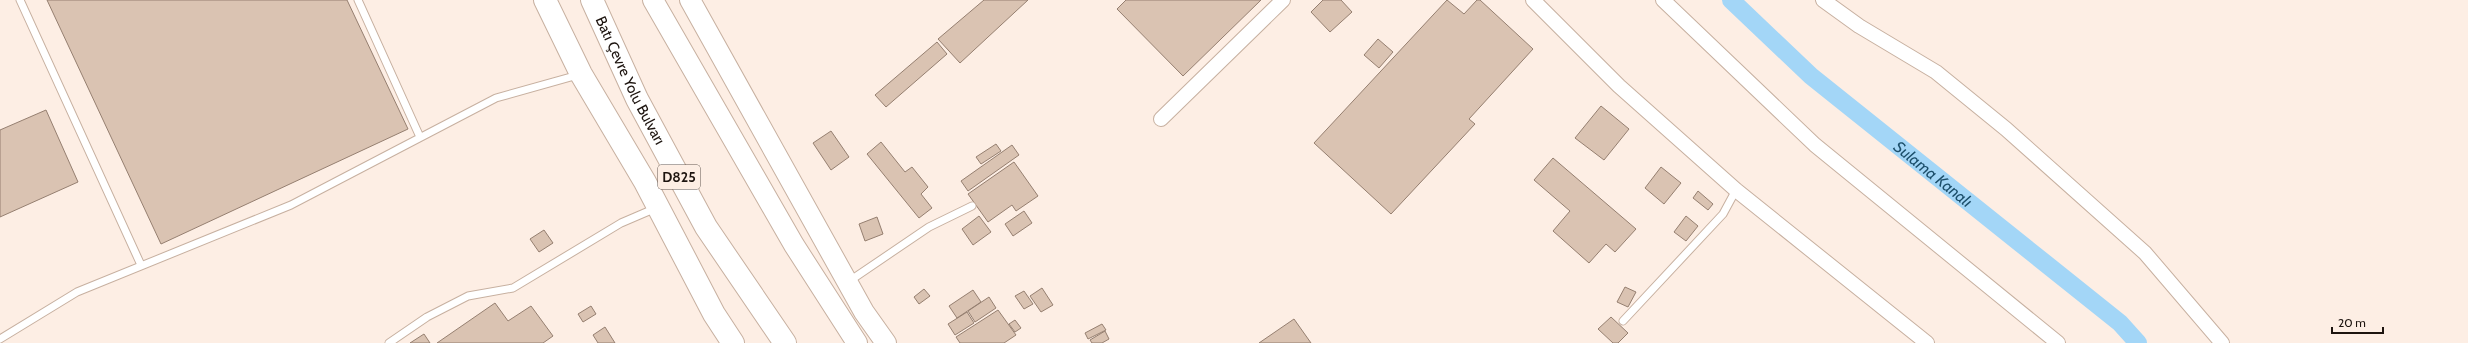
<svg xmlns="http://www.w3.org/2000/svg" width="2468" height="343" viewBox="0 0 2468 343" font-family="Cabin,sans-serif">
<rect width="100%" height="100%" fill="#fdeee4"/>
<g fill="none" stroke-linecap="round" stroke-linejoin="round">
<path stroke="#a3d6f7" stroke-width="18" id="s1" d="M 1731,0 L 1811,76 L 2120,323 L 2138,343"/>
</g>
<path fill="#dac3b2" stroke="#957f70" d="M 47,0 L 347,0 L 408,129 L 161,244 Z
M 984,0 L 1028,0 L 960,63 L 938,39 Z
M 1126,0 L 1261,0 L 1183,76 L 1117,9 Z
M 1323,0 L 1341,0 L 1352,12 L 1330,32 L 1311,12 Z
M 1447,0 L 1464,14 L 1477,0 L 1480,0 L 1533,49 L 1469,119 L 1475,124 L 1391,214 L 1314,143 Z
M 1378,39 L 1393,52 L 1379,68 L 1364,55 Z
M 937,42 L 947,54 L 886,107 L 875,95 Z
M 1601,106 L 1629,129 L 1604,160 L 1575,138 Z
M 46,110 L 78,182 L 0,217 L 0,130 Z
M 831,131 L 849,157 L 831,170 L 813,143 Z
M 881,142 L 905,172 L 912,167 L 928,187 L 921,194 L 932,208 L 919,218 L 867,154 Z
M 996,144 L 1001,151 L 981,164 L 976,157 Z
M 1012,145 L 1019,155 L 968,191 L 961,181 Z
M 1553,158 L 1636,229 L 1615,252 L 1606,244 L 1589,263 L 1553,231 L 1570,211 L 1534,180 Z
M 1014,162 L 1038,196 L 1016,211 L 1012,205 L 988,222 L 968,194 Z
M 1661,167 L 1681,183 L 1664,204 L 1645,188 Z
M 1698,191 L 1713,204 L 1708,210 L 1693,198 Z
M 1024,211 L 1032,223 L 1013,236 L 1005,224 Z
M 979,216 L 991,232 L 973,245 L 962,229 Z
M 1686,216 L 1698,226 L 1686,241 L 1674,232 Z
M 877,217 L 883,234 L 865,241 L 859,224 Z
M 544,230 L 553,243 L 539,252 L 530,239 Z
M 1625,287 L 1636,292 L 1628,307 L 1617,302 Z
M 1042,288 L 1053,305 L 1041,312 L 1030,296 Z
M 924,289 L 930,296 L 919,304 L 914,297 Z
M 973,290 L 981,302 L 957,318 L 949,306 Z
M 1024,291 L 1033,304 L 1024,309 L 1015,296 Z
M 989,297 L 996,308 L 975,322 L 968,311 Z
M 495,303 L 508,321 L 531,306 L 553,336 L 543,343 L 437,343 Z
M 591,306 L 596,314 L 583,322 L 578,314 Z
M 998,310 L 1016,335 L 1004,343 L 960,343 L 956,337 Z
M 967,312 L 974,323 L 955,335 L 948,324 Z
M 1611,317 L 1628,333 L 1618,343 L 1613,343 L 1598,329 Z
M 1294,319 L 1311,343 L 1259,343 Z
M 1015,320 L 1021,328 L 1015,332 L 1009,324 Z
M 1102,324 L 1106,330 L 1088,339 L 1085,333 Z
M 605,327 L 615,343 L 598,343 L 593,335 Z
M 1105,331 L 1109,339 L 1102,343 L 1092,343 L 1090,340 Z
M 424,334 L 430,343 L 410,343 Z"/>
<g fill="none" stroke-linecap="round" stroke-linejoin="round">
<defs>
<path id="service" d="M 20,0 L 141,265
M 358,0 L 420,137
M 848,282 L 929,227 L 972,206
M 1623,321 L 1723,214 L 1736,190
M 0,339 L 77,292 L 291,205 L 496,98 L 578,75
M 389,343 L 427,317 L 468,296 L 513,288 L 621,223 L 656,208"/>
<path id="minor" d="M 1533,0 L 1619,86 L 1736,190 L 1927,343
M 1663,0 L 1815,145 L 2058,343
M 1823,0 L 1859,26 L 1936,72 L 2006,129 L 2145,253 L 2222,343
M 1161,119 L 1283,0"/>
<path id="secondary" d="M 653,0 L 794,245 L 857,343
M 690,0 L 864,312 L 886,343"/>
<g id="trunk">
<path d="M 545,0 L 581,74 L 645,182 L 714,314 L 733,343"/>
<path id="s2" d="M 592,0 L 637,99 L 706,227 L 785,343"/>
</g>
</defs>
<use href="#service" stroke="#c7b0a0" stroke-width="9"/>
<use href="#minor" stroke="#c7b0a0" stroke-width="16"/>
<use href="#secondary" stroke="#c7b0a0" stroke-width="22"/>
<use href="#trunk" stroke="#c7b0a0" stroke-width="24"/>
<use href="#service" stroke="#fff" stroke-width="7"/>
<use href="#minor" stroke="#fff" stroke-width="14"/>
<use href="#secondary" stroke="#fff" stroke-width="20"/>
<use href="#trunk" stroke="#fff" stroke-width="22"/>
</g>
<g text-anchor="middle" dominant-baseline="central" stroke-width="3" stroke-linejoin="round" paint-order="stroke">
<rect fill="#fdeee4" stroke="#60554f" stroke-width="1" x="658" y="165" width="42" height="24" rx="3"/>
<g font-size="14" font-weight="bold" fill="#1d140f">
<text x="679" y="177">D825</text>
</g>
<g font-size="15" fill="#1d140f" stroke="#fdeee4">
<text stroke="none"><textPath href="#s2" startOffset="89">Batı Çevre Yolu Bulvarı</textPath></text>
</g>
<g font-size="16" font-style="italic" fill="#1c4f6b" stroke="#fdeee4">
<text stroke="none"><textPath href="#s1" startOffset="267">Sulama Kanalı</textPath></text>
</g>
</g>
<path d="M2332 327v6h51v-6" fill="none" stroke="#1d140f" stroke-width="2"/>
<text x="2338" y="327" font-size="12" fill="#1d140f" stroke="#fdeee4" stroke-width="3" paint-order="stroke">20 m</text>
</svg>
